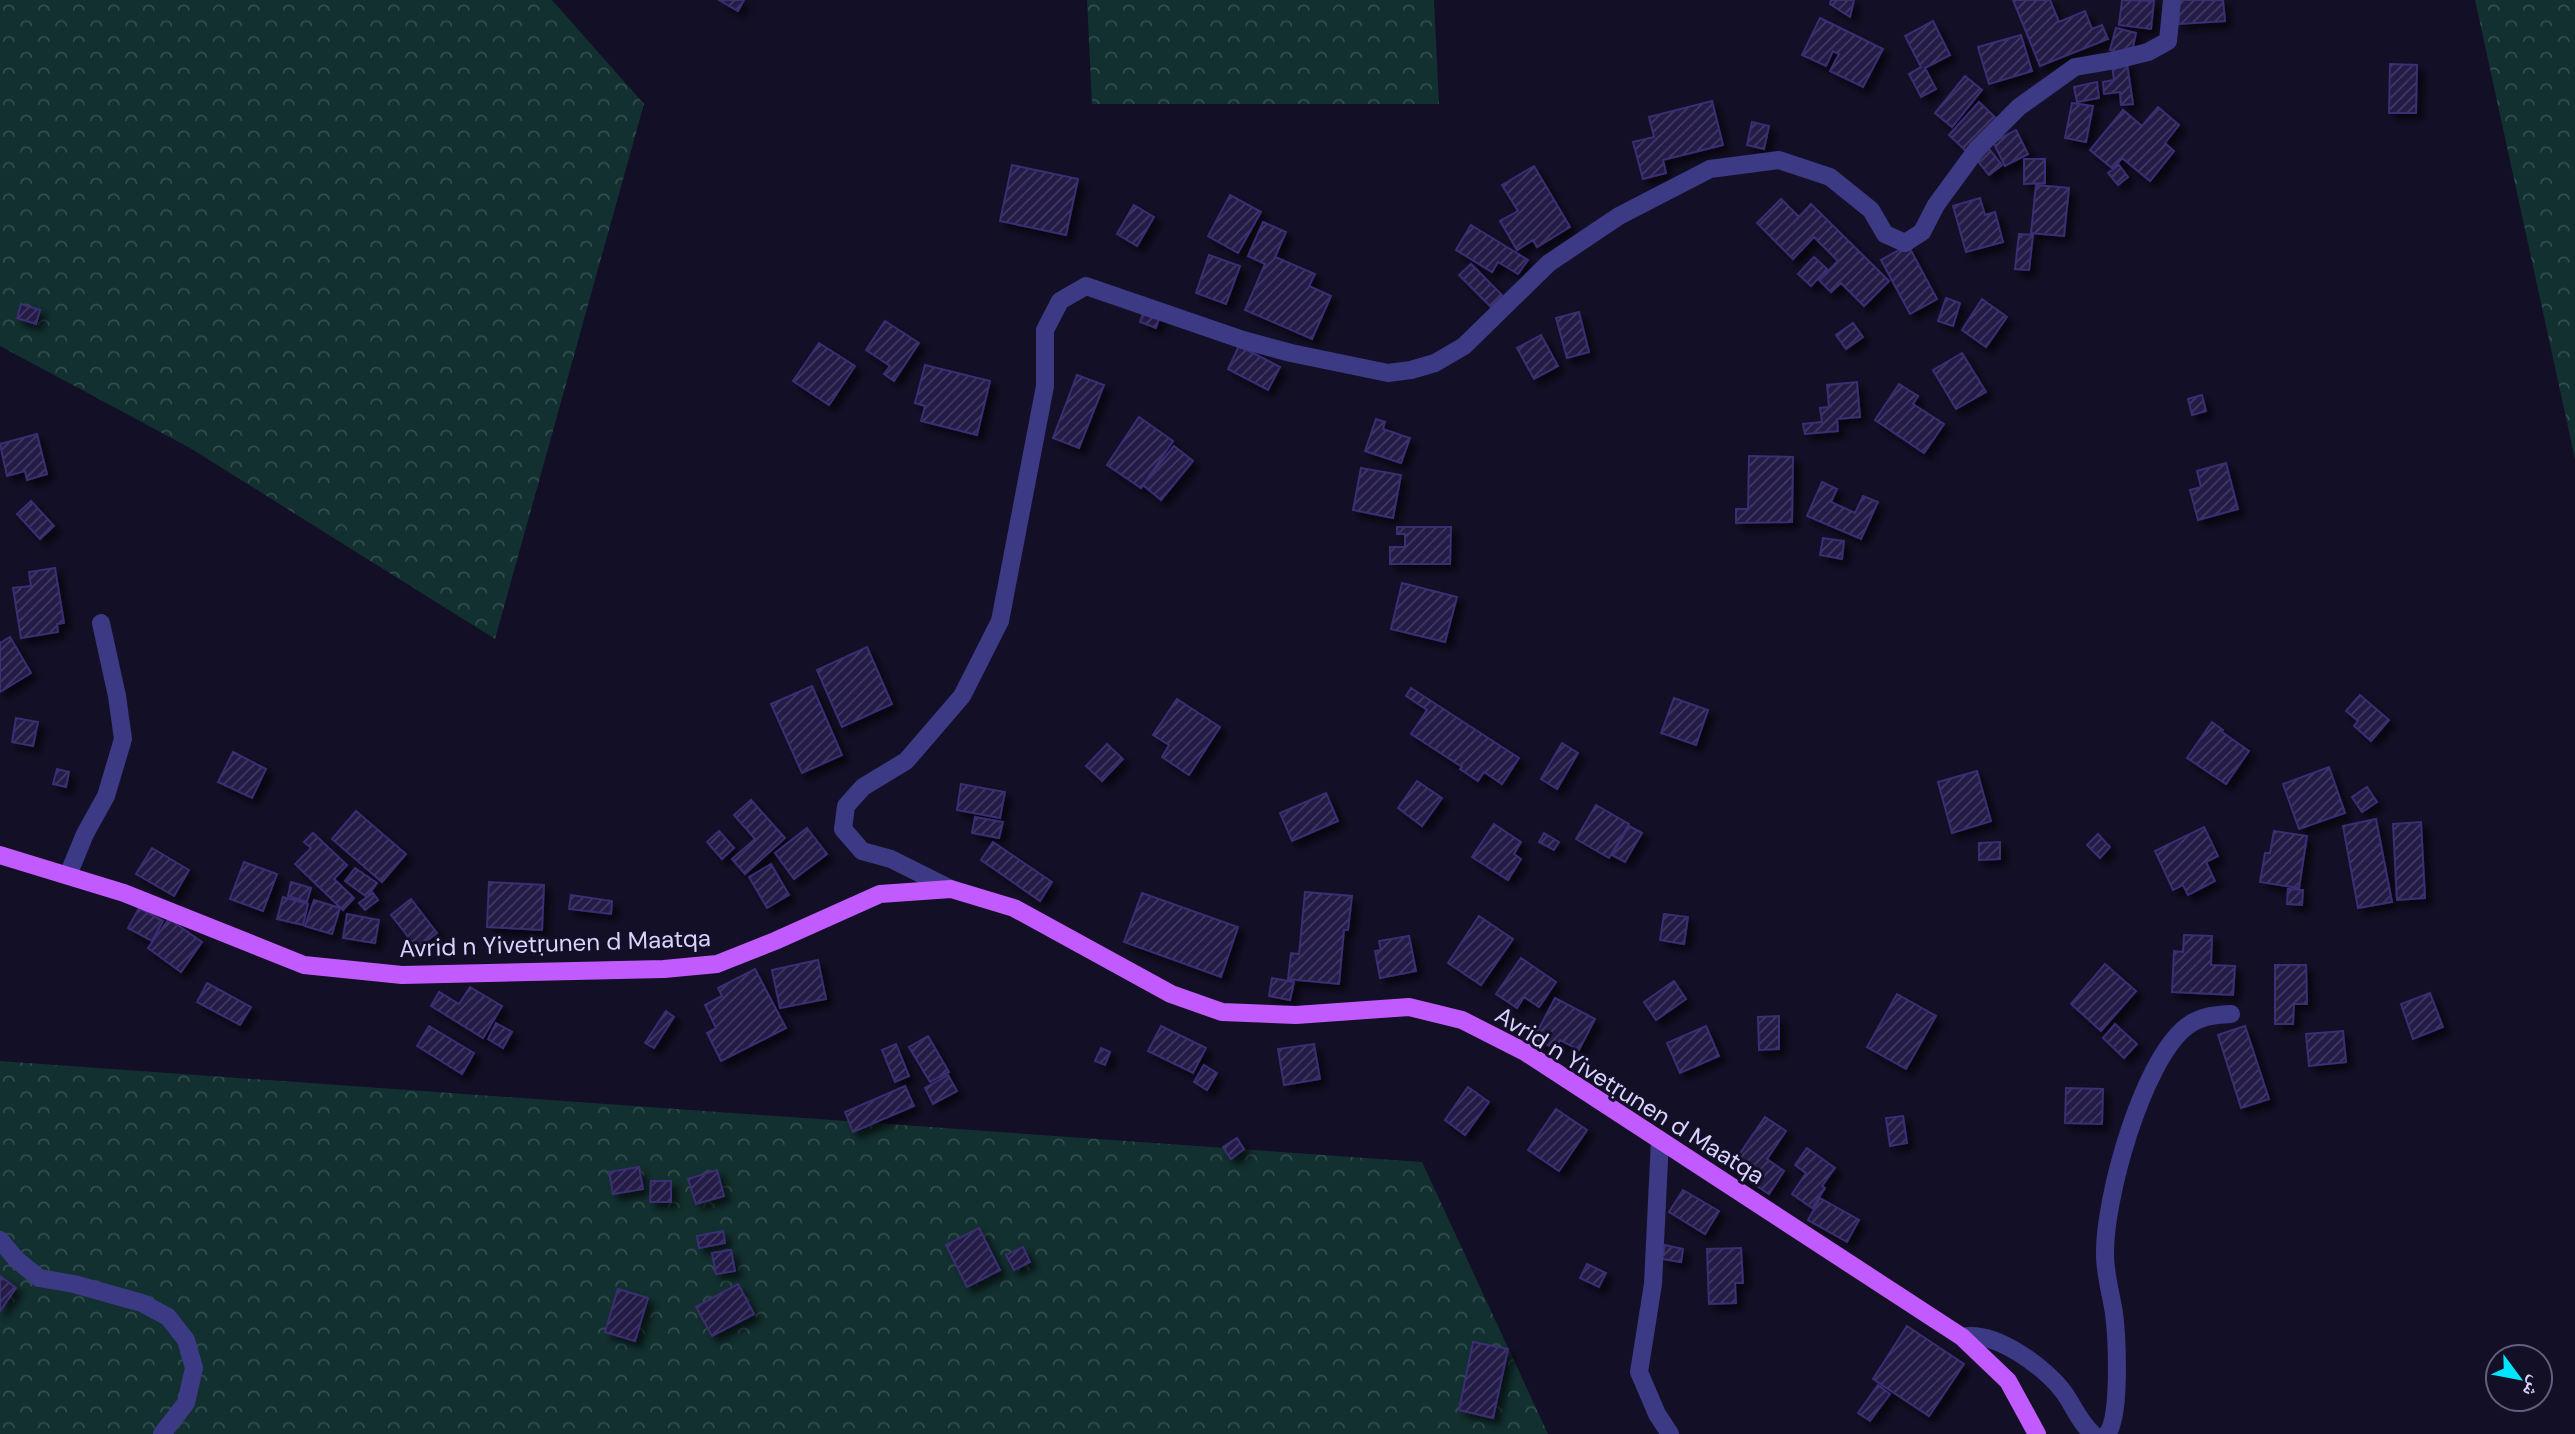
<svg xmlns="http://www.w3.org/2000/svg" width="2575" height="1434" viewBox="0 0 2575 1434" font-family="'DM Sans','Noto Naskh Arabic',sans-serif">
<defs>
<pattern id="forest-crowns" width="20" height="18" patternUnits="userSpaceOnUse" patternTransform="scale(1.75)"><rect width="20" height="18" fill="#12302f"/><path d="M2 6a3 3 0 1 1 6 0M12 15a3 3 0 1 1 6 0" fill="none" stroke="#344d4e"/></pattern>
<pattern id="building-hatch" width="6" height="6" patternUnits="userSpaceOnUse" patternTransform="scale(1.75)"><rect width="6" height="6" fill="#241b47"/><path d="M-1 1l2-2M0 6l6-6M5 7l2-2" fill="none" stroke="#433b63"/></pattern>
<filter id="shadow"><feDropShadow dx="6" dy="6" stdDeviation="3.5" flood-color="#0009"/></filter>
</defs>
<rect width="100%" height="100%" fill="#130f26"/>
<path fill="url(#forest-crowns)" d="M 0,0 L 552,0 L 644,104 L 495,639 L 190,448 L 0,346 Z
M 1087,0 L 1434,0 L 1439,104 L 1092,104 Z
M 2475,0 L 2575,0 L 2575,459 Z
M 0,1061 L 1422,1162 L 1548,1434 L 0,1434 Z"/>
<path fill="url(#building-hatch)" stroke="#3b2d73" stroke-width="2" filter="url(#shadow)" d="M 719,0 L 744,0 L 738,11 Z
M 1831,0 L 1854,0 L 1850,17 L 1830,4 Z
M 2013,0 L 2050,0 L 2059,22 L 2085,11 L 2092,29 L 2102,25 L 2108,39 L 2040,66 Z
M 2122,0 L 2154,1 L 2151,29 L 2119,25 Z
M 2178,0 L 2223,0 L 2225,21 L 2179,24 Z
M 1820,18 L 1883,49 L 1863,87 L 1830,71 L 1839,54 L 1833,51 L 1826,66 L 1802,55 Z
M 1933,21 L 1950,55 L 1925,68 L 1936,89 L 1921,97 L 1909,74 L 1921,67 L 1905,36 Z
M 2116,28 L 2136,33 L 2131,56 L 2110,50 Z
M 2021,35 L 2032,71 L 1989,84 L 1978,47 Z
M 2127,63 L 2133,104 L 2121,105 L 2120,92 L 2104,94 L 2103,82 L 2114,80 L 2112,65 Z
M 2390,64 L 2417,65 L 2416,113 L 2389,113 Z
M 1965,76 L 1982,90 L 1952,127 L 1935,113 Z
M 2097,82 L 2099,98 L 2077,102 L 2074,87 Z
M 1712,101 L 1723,145 L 1663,160 L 1666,173 L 1643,179 L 1633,142 L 1654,137 L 1649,117 Z
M 1979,102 L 1998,120 L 1968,153 L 1949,135 Z
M 2072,103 L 2093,106 L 2086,142 L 2065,138 Z
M 2158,107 L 2179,125 L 2165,143 L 2174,151 L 2150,181 L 2122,158 L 2113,169 L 2090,150 L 2123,110 L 2142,126 Z
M 1752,122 L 1769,126 L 1764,149 L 1747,145 Z
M 2016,130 L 2028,154 L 2005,166 L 1993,142 Z
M 1989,149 L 2002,165 L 1989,175 L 1977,160 Z
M 2024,159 L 2045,159 L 2045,183 L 2024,184 Z
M 1012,165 L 1078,179 L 1066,235 L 1000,221 Z
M 2119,165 L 2128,177 L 2118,185 L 2108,173 Z
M 1534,166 L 1570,227 L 1537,247 L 1533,240 L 1517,250 L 1500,221 L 1518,211 L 1502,185 Z
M 2036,185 L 2069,188 L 2064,236 L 2031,233 Z
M 1230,195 L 1261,212 L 1238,253 L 1208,236 Z
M 1980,198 L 1985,215 L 1995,212 L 2003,242 L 1966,252 L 1953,206 Z
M 1781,199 L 1799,217 L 1811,204 L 1889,281 L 1864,306 L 1841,283 L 1831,292 L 1819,280 L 1838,261 L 1814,237 L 1793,259 L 1757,223 Z
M 1134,205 L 1154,217 L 1137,246 L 1117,234 Z
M 1263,222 L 1286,232 L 1275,257 L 1315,274 L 1309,286 L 1331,296 L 1312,339 L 1245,310 L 1265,264 L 1248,256 Z
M 1471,225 L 1528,260 L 1518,274 L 1498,262 L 1492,272 L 1456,250 Z
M 2019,234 L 2033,235 L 2029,270 L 2015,269 Z
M 1908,245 L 1937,299 L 1910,314 L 1881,260 Z
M 1209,255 L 1240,266 L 1226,304 L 1196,293 Z
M 1814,257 L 1827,269 L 1811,286 L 1798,274 Z
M 1471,264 L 1502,295 L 1491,307 L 1459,275 Z
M 1946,298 L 1960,303 L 1953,326 L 1938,321 Z
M 1982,299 L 2007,317 L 1986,347 L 1962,330 Z
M 21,304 L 40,310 L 36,324 L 17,318 Z
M 1145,308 L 1161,313 L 1156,328 L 1140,322 Z
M 1579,312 L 1589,352 L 1567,358 L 1556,318 Z
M 885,321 L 919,343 L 894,381 L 884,374 L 890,366 L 866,350 Z
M 1853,323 L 1863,337 L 1846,349 L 1836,335 Z
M 1541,335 L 1558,366 L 1534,379 L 1517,348 Z
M 819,343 L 855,366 L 829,405 L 793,381 Z
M 1239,346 L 1280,367 L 1268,390 L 1228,369 Z
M 1962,353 L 1986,392 L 1956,409 L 1933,370 Z
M 925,365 L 990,381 L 977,435 L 921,421 L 925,406 L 915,403 Z
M 1077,375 L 1104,385 L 1079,448 L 1053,438 Z
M 1857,382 L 1860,417 L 1837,419 L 1838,431 L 1805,434 L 1803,424 L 1822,422 L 1820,408 L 1829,407 L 1827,385 Z
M 1899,384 L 1918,396 L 1913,404 L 1944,424 L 1924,453 L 1875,420 Z
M 2202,395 L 2206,411 L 2192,415 L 2188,399 Z
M 1139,417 L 1173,441 L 1141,488 L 1107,465 Z
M 1376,419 L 1385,422 L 1383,429 L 1410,438 L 1401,463 L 1365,451 Z
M 37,434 L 47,474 L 27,480 L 25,471 L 7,476 L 0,444 Z
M 1174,446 L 1193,461 L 1161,500 L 1143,485 Z
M 1749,456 L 1793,457 L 1792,522 L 1736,523 L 1736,509 L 1748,509 Z
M 2226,463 L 2238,509 L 2198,520 L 2190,490 L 2201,487 L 2197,471 Z
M 1361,468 L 1401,475 L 1393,518 L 1353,510 Z
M 1822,482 L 1837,489 L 1831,502 L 1855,513 L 1863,496 L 1878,502 L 1861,539 L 1807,516 Z
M 31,501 L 54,526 L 40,539 L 17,514 Z
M 1397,527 L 1451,527 L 1450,564 L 1390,564 L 1390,547 L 1405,547 L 1405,534 L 1397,534 Z
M 1823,538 L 1844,541 L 1842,559 L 1820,555 Z
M 55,568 L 64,623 L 57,624 L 58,632 L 21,638 L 13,588 L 31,586 L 29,572 Z
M 1402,583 L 1457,597 L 1445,642 L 1391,629 Z
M 10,637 L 31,673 L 0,692 L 0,643 Z
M 867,647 L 892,704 L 842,727 L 817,670 Z
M 812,686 L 842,755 L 802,773 L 771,704 Z
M 1411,688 L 1519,758 L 1502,784 L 1484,772 L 1478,781 L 1460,769 L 1462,767 L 1411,734 L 1427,710 L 1406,696 Z
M 2360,695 L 2389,720 L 2371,741 L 2354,726 L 2358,721 L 2346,711 Z
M 1674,698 L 1708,710 L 1696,745 L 1661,733 Z
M 1177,699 L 1220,727 L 1189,775 L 1162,757 L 1169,745 L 1153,735 Z
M 16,718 L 38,722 L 33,746 L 12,742 Z
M 2212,722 L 2223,730 L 2222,732 L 2249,751 L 2226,784 L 2187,758 Z
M 1562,743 L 1578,753 L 1557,789 L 1541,779 Z
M 1107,744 L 1123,759 L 1102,781 L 1086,766 Z
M 233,752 L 266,769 L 252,798 L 218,782 Z
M 2329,767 L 2345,813 L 2299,829 L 2283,784 Z
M 57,769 L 69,772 L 66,787 L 53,784 Z
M 1977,771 L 1991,821 L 1952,833 L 1938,782 Z
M 1417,781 L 1442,798 L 1422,826 L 1398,808 Z
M 961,784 L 1005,792 L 1000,818 L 957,810 Z
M 2367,787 L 2377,802 L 2362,812 L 2352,797 Z
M 1326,793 L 1338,821 L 1292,841 L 1280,813 Z
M 751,800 L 785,838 L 745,874 L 732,859 L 755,839 L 734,815 Z
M 1596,805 L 1629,824 L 1609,858 L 1576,839 Z
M 356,811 L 406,854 L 382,882 L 332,839 Z
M 975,817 L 1003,822 L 999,838 L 972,833 Z
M 2376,819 L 2392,902 L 2358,908 L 2343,826 Z
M 2421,822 L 2425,898 L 2397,900 L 2393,824 Z
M 1494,824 L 1521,842 L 1514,854 L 1521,859 L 1508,880 L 1472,857 Z
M 1629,826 L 1642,833 L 1625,862 L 1612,855 Z
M 2204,827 L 2218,856 L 2206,862 L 2215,881 L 2188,895 L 2183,885 L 2173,890 L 2155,851 Z
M 807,828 L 827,854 L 794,879 L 775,853 Z
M 719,831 L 734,848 L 722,859 L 707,842 Z
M 2274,831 L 2307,836 L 2299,888 L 2260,882 L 2265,853 L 2270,853 Z
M 313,833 L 347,865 L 334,879 L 354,898 L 343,910 L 295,864 L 311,848 L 304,842 Z
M 1544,833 L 1559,842 L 1554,850 L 1539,842 Z
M 2098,834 L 2110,847 L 2100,858 L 2087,845 Z
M 993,842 L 1052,882 L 1040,901 L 981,860 Z
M 2000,842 L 2000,859 L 1979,860 L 1979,843 Z
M 152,848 L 189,870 L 174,896 L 136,874 Z
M 244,862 L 277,874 L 263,911 L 230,899 Z
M 771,864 L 789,895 L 767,908 L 749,877 Z
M 355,868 L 377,883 L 367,897 L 345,881 Z
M 291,882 L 311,888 L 307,902 L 288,896 Z
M 489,882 L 544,885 L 542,930 L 487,927 Z
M 2288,889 L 2303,890 L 2302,905 L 2287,904 Z
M 1305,892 L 1352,896 L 1348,930 L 1344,930 L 1339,984 L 1288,979 L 1291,953 L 1299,954 Z
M 373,893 L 378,900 L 365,910 L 359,903 Z
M 1142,893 L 1238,927 L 1221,977 L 1124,942 Z
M 571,895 L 612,901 L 611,914 L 569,909 Z
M 283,897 L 308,904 L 303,925 L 277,919 Z
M 411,899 L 437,933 L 417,948 L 391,915 Z
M 314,900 L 340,908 L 332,934 L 305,926 Z
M 139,908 L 163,921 L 152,941 L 128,928 Z
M 347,914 L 379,920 L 375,943 L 343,938 Z
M 1664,914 L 1688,917 L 1684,944 L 1660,940 Z
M 1479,916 L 1513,939 L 1481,985 L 1448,963 Z
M 169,919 L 202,942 L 181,972 L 148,948 Z
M 2184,935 L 2212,936 L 2211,965 L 2235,966 L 2233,995 L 2172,992 L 2174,951 L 2183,952 Z
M 1409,936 L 1416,971 L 1380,978 L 1375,951 L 1381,950 L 1379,941 Z
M 1521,958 L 1556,982 L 1539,1007 L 1524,997 L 1517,1008 L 1496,994 Z
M 818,960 L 826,999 L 780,1008 L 772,970 Z
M 2105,964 L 2136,991 L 2101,1031 L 2071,1004 Z
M 2275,965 L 2306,965 L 2307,1004 L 2294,1004 L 2293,1024 L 2275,1024 Z
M 755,969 L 786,1028 L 721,1061 L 707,1033 L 716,1028 L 705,1005 L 722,996 L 718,988 Z
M 1272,978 L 1294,982 L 1290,1000 L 1269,996 Z
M 1674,981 L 1686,999 L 1656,1020 L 1644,1002 Z
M 207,983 L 251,1007 L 240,1025 L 197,1002 Z
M 470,987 L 502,1006 L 483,1038 L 431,1006 L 439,992 L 459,1004 Z
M 2430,993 L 2443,1027 L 2413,1039 L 2401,1004 Z
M 1897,994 L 1936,1016 L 1906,1069 L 1867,1047 Z
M 1555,998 L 1595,1019 L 1579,1050 L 1560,1040 L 1555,1049 L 1534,1038 Z
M 666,1011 L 674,1017 L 654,1048 L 645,1043 Z
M 1779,1016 L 1779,1049 L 1759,1050 L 1758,1017 Z
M 496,1023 L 512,1032 L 503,1048 L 488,1039 Z
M 2115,1024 L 2137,1044 L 2124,1058 L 2103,1038 Z
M 429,1026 L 474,1053 L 462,1074 L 417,1046 Z
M 1161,1026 L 1206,1048 L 1193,1073 L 1148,1051 Z
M 1706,1026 L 1719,1056 L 1680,1073 L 1667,1043 Z
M 2245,1026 L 2269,1099 L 2241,1108 L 2218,1035 Z
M 2343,1031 L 2346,1062 L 2309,1066 L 2306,1034 Z
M 928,1036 L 949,1072 L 930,1082 L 909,1047 Z
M 896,1044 L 909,1076 L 895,1082 L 882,1050 Z
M 1314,1044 L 1320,1079 L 1284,1085 L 1278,1049 Z
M 1101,1048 L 1110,1052 L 1105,1065 L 1095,1061 Z
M 1204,1065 L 1217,1073 L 1207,1090 L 1194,1082 Z
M 948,1075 L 957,1091 L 933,1104 L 925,1088 Z
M 905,1086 L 914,1106 L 853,1132 L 845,1112 Z
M 1468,1087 L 1489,1102 L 1465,1135 L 1445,1120 Z
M 2066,1088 L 2103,1089 L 2102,1124 L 2065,1123 Z
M 1556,1109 L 1587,1130 L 1559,1171 L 1528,1150 Z
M 1903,1116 L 1907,1143 L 1890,1146 L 1886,1118 Z
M 1765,1117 L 1786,1131 L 1767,1159 L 1784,1171 L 1769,1194 L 1730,1168 Z
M 1237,1138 L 1244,1149 L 1231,1159 L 1223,1147 Z
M 1807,1148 L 1835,1168 L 1822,1186 L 1825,1188 L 1812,1208 L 1792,1194 L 1806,1173 L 1795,1165 Z
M 639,1167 L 643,1189 L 613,1194 L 609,1172 Z
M 717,1170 L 724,1196 L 696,1204 L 688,1179 Z
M 651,1181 L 671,1181 L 671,1202 L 650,1202 Z
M 1683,1190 L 1719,1211 L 1705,1234 L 1669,1212 Z
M 1820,1198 L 1859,1220 L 1847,1242 L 1808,1220 Z
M 979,1228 L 1000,1270 L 967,1287 L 946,1245 Z
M 723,1231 L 725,1243 L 699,1248 L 697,1236 Z
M 1665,1245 L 1683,1249 L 1681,1262 L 1662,1259 Z
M 1023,1247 L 1030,1262 L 1014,1270 L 1006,1255 Z
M 1741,1248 L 1743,1283 L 1735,1283 L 1736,1303 L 1709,1304 L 1707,1249 Z
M 731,1250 L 735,1271 L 716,1274 L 712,1253 Z
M 1587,1264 L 1606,1273 L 1599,1287 L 1580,1278 Z
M 0,1276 L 16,1288 L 0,1311 Z
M 738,1284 L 754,1314 L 712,1336 L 696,1307 Z
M 618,1289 L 648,1298 L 635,1341 L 605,1332 Z
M 1907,1326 L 1964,1364 L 1929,1416 L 1873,1379 Z
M 1473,1342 L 1508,1349 L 1493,1418 L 1459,1410 Z
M 1878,1385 L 1890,1394 L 1870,1421 L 1858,1413 Z"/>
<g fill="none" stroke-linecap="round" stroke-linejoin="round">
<path stroke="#3d3a85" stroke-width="18" d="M 68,875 L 85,834 L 106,796 L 123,739 L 117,696 L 101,623
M 951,889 L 891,859 L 862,851 L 843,829 L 846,806 L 863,787 L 906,761 L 962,696 L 1000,621 L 1045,386 L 1045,330 L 1060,301 L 1086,286 L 1243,340 L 1291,353 L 1388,373 L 1411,370 L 1435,363 L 1464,346 L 1549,263 L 1619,216 L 1710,169 L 1779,160 L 1830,177 L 1871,210 L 1885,234 L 1905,243 L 1922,232 L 1936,205 L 1977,149 L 2019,107 L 2075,67 L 2116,60 L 2148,52 L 2168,41 L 2172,0
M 1660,1140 L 1653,1284 L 1639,1372 L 1657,1414 L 1670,1434
M 0,1240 L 17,1260 L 39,1278 L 74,1284 L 142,1303 L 168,1317 L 186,1340 L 194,1368 L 186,1403 L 162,1434
M 1962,1337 C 1995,1330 2047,1368 2065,1394 C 2074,1407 2080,1423 2093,1434
M 2107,1434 C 2121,1417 2117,1337 2114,1313 C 2111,1294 2105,1274 2105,1255 C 2104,1199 2142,1062 2186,1027 C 2200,1016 2214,1015 2231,1014"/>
<path stroke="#c25bff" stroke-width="18" d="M 0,855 L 124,893 L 304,965 L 402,975 L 664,969 L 717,964 L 775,941 L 880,894 L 951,889 L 1014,908 L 1171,994 L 1222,1012 L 1296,1015 L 1409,1007 L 1462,1020 L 1525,1052 L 1962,1337 L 2008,1381 L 2037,1434"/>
</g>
<g text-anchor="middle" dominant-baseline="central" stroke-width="6" stroke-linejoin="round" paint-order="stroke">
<g font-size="24" fill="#d9d4ff" stroke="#130f26">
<text transform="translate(555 943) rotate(-2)">Avrid n Yivetṛunen d Maatqa</text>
<text transform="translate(1630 1095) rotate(32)">Avrid n Yivetṛunen d Maatqa</text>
</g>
</g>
<g transform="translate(2519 1378) rotate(122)"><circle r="33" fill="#130f26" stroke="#625e7d" stroke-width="2"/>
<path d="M0-5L12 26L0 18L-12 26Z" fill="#00e5ff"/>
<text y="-10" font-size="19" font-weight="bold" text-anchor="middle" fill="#d9d4ff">ش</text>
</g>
</svg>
